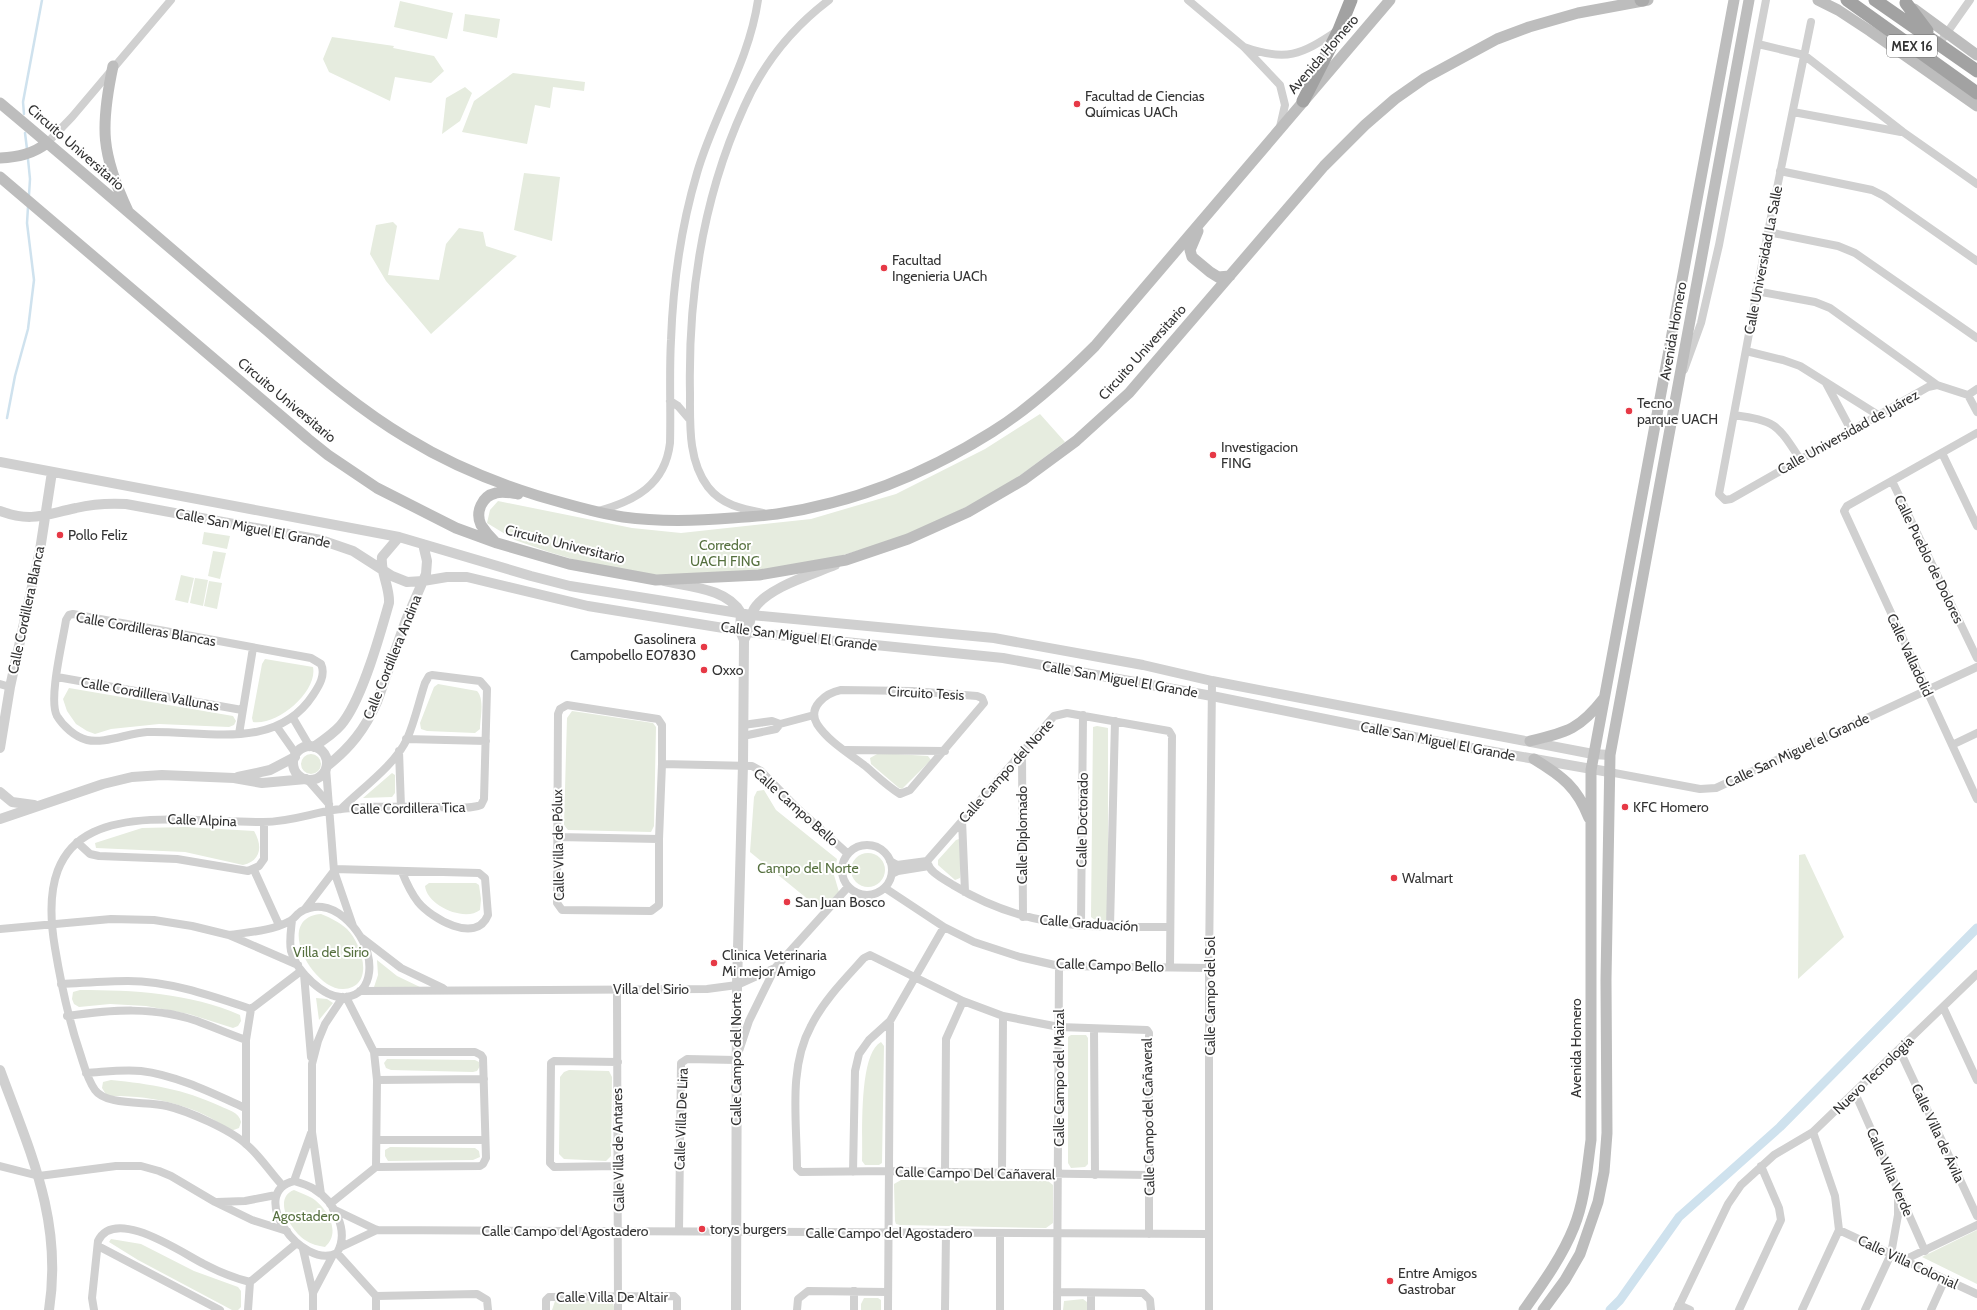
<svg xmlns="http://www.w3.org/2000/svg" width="1977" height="1310" viewBox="0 0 1977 1310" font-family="Cabin,sans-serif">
<rect width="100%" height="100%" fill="#fff"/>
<path fill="#e6ecdf" d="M 400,1 L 453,13 L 447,39 L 394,27 Z
M 465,14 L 500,19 L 497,38 L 463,31 Z
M 332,37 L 394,46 L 393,48 L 434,56 L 444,71 L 431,83 L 395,77 L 390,101 L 329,72 L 323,59 Z
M 513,73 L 585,82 L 584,91 L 553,87 L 550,108 L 535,105 L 527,144 L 462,132 L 474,101 Z
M 465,87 L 472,93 L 460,121 L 442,134 L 446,98 Z
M 524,173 L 560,177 L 552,241 L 514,230 Z
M 393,222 L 397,226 L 388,275 L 439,280 L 446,244 L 459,228 L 483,232 L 486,246 L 517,256 L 431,334 L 386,281 L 370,254 L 376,225 Z
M 1040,414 L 1065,442 L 1002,489 L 910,535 L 833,558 L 765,571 L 658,575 L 606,569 L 549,552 L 515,540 L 487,523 L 490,510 L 498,501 L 632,528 L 681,533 L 811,519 L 896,494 L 985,449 Z
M 204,532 L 230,536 L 227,549 L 202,544 Z
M 213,551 L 226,553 L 220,579 L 208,576 Z
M 181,575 L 194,578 L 188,603 L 175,600 Z
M 195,578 L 208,580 L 203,606 L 190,603 Z
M 209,581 L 222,583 L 217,609 L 204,606 Z
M 265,659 L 313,667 C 318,691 278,726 253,722 L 252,718 L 262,664 Z
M 438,684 L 477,691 C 485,699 480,719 480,729 L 475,733 L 427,731 L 421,729 L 420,723 L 434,687 Z
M 69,688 L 233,716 L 236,721 L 234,725 L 229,727 L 159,724 L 111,729 L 95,734 L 87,731 L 76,724 L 67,711 L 63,699 Z
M 572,711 L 653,723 L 656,727 L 654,826 L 651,832 L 568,830 L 564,825 L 567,718 Z
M 1097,726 L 1108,728 L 1108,914 L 1106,921 L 1095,920 L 1091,917 L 1093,727 Z
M 879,753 L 928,756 L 931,760 L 902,789 L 899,788 L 871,764 L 870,758 Z
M301 764a10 10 0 1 1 20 0a10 10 0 1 1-20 0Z
M 392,773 L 395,775 L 395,793 L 392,797 L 363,798 Z
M 764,790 L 776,810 L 837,859 L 834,875 L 839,892 L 821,910 L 750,852 L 754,797 L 757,791 Z
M 186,827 L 254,831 C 263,846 261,861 243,865 L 185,852 L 96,848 L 95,843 L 142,828 Z
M 959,839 L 962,842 L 960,878 L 955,880 L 938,865 L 938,860 L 956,840 Z
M851 870a17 17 0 1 1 34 0a17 17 0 1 1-34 0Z
M 1805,854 L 1844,937 L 1798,979 L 1799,855 Z
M 429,883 L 476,883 L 479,885 L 481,899 L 480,910 C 465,922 427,906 425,886 Z
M 321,914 C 331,918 339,922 347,929 C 362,944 376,987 343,989 C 313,990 273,918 321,914 Z
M 377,960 L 397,976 L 422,988 L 374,987 L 378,975 Z
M 80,990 C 133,990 190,993 240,1015 L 241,1021 L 238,1026 L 233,1028 L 189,1014 L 146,1006 L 110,1004 L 79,1007 L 74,1004 L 72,999 L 73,992 Z
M 316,998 L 327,999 L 333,1003 L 319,1020 Z
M 1071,1035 L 1086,1035 L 1088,1038 L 1088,1164 L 1085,1167 L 1071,1168 L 1068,1163 L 1068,1037 Z
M 881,1042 L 884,1046 L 882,1163 L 879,1165 L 865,1165 L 862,1161 C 863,1137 858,1054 881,1042 Z
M 387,1059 L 475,1060 L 479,1062 L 480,1066 L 477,1071 L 473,1072 L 391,1070 L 386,1068 L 384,1063 Z
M 569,1070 L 609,1071 L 612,1077 L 611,1156 L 606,1161 L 564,1159 L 559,1154 L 560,1077 L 564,1072 Z
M 111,1080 C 151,1084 183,1089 220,1106 C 228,1110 239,1112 241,1122 L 239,1128 L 231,1131 C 196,1104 150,1095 107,1096 L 102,1088 L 103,1082 Z
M 390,1147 L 475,1148 L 479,1151 L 480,1157 L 473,1160 L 388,1161 L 385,1156 L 385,1150 Z
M 901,1180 L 1048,1181 L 1053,1185 L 1053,1223 L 1046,1228 L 900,1225 L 896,1224 L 895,1221 L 894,1184 Z
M 294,1190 C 300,1193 307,1195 312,1198 C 327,1208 342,1232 325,1247 C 318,1246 311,1244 305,1240 C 291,1231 272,1198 294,1190 Z
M 1977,1230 L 1977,1284 L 1922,1257 Z
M 111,1239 L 141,1244 L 194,1271 L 238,1287 L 241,1291 L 241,1307 L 238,1310 L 232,1310 L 138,1260 L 109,1242 Z
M 864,1298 L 878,1298 L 881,1300 L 881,1310 L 861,1310 L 861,1304 Z
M 565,1299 L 608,1300 L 613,1303 L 615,1310 L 552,1310 L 555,1301 Z
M 1083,1299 L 1087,1302 L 1088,1310 L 1063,1310 L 1064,1301 Z"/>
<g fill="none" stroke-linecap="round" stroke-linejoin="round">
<path stroke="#cfe2ee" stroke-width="2.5" d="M 24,114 L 23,102 L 42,0
M 25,133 L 27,149
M 28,159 L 30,179 L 29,195
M 7,418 L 15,376 L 28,329 L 34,280 L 27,223 L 28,207"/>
<path stroke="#cfe2ee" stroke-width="9" d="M 1610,1310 L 1620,1300 L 1679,1217 L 1780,1127 L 1977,928"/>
<path stroke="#d0d0d0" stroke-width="8" d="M 1188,0 L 1244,47 L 1280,85 L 1285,105 L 1280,127
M 1811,22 L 1768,232 L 1719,494 L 1725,500 L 1731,499 L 1928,387 L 1937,385 L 1968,395 L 1977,389
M 1758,44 L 1804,55 L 1903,132 L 1977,184
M 1939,44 L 1970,0
M 1244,47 C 1286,62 1301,55 1337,31
M 1793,112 L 1901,132
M 47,143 L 72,117 L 171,0
M 1780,171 L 1872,190 L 1884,196 L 1977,261
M 1768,232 L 1838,246 L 1855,253 L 1977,338
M 1756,291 L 1815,302 L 1830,308 L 1937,385
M 1746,351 L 1783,360 L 1800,366 L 1878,415
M 1684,370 L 1701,323 L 1719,245 L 1766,0
M 1826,383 L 1851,430
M 1968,395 L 1977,412
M 670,401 L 678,406 L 690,420
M 1734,415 C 1776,421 1777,424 1800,459
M 1977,433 L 1847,506 L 1844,511 L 1977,799
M 1942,453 L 1977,526
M 1892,481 L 1977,658
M 598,511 C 635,501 665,485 670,443 C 671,409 669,374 671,340 C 673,284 681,227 697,173 C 714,114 749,62 758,0
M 763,513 C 742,509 722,505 708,487 C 688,461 690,424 690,393 C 688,295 703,197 744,107 C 763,64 792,28 829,0
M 73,614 L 311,658 L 321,664 C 326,675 319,686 313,695 C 276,752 204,730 147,732 C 129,733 104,744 87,740 C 75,737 63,726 57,716 C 48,700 63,640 66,620 L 69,615 Z
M 57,677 L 242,710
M 0,684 L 10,687
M 841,690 L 912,691 L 977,696 L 982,698 L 984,703 L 910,790 L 900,794 C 887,786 876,775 864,765 C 848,753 828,741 817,724 C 807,707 826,693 841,690 Z
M 293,718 L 310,747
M 743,725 L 772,721 L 780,724 L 814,715
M 277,727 L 296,754
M 239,734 L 253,648
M 743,736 L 776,729 L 780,724
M 406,739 L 486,741
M 1952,745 L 1977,733
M 845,750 L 945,751
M 399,751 L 401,807
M 1022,753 L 1023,917
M 662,764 L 659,839 L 659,905 L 651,911 L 562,910 L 557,903 L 557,899 L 558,714 L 560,709 L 567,705 L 658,719 L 662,725 L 662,764 L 752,766 L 761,771 L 797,808 L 847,853
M 326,768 L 334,871 L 353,926
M 1609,772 L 1700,789 L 1716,788 L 1977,667
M 308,780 L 329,804
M 962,820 L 965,892
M 557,837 L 659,839
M 77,842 L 90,854 L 99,856 L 177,859 L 248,871 L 259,866 L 264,859 L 264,822
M842 870a25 25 0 1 1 50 0a25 25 0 1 1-50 0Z
M 890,861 L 897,865 L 927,861
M 334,869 L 479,873 L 485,878 L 488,915 C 476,945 431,918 418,902 C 411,893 406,882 402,872
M 254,870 L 279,925
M 892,874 L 898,871 L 929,866
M 885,888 L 944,927 L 974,942 L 1020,957 L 1059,966 L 1209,968
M 305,909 L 334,871
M 1081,925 L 1083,715
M 1110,927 L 1115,721
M 0,929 L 111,919 L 154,920 L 192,926 L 229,935 L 298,965
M 229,935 C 249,932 272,931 290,921 C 294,919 296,915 299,913 C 305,908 315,906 322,907 C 338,909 352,923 360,936 C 373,955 376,993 346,997 C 324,1000 296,970 291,951 C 289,941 291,930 292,920
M 362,938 L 401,968 L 443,988
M 1170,967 L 1172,736 L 1169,731 L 1067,713 L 1054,716 L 927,861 C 929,873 944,879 953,885 C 1027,930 1088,927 1170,927
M 304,974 L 311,1057
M 61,984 C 83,983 106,981 128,981 C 170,981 212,996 251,1009
M 617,990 L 618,1310
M 360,991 L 707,989 L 737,985 L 775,968
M 1943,1007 L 1977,1080
M 67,1016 C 111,1010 154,1006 197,1021 C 213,1027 229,1034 246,1040
M 1094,1029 L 1095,1175
M 1899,1049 L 1977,1216
M 374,1052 L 475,1052 L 481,1055 L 483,1058 L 486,1158 L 483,1164 L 480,1166 L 376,1167
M 618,1062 L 554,1061 L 551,1063 L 550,1163 L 554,1167 L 618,1166
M 86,1073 C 104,1072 123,1069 141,1071 C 176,1075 214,1094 245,1108
M 377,1080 L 484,1079
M 1855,1093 L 1925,1251
M 377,1140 L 485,1140
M 246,1144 L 246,1040 L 251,1009 L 301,971
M 0,1166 L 39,1176 L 116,1166 L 141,1166 L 159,1171 L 171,1176 L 215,1202 L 252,1220 L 287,1231
M 853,1172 L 855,1071 L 859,1054 L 869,1040 L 890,1021 L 944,927
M 945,1172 L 946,1039 L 963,1001
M 1002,1173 L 1003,1016
M 294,1181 C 301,1183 308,1185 314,1189 C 334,1201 350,1231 337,1253 C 302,1271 246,1193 294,1181 Z
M 294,1181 L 311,1133
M 282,1185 C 270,1172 260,1156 247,1145 C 231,1130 188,1111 167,1106 C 147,1101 106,1106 95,1090 C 87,1079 84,1065 80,1053 C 68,1018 61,984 55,948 C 28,790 161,822 263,822 C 289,822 309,814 333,810 C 366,805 403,807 436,807 C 450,807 468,810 481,805 L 484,799 L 487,689 L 480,681 L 432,675 L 429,676 L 425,683 C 419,701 415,721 407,739 C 395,765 361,789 341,809
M 321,1194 L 312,1132 L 312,1064 L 318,1041 L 325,1024 L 343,997
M 217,1202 L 245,1201 L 276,1195
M 330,1204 L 376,1167 L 377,1080 L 374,1052 L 346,997
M 333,1209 L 377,1230 L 1209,1234
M 1839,1230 L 1977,1294
M 679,1231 L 681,1063 L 687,1059 L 736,1060 L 749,1021 L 775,968 L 848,887
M 1000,1233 L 1000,1310
M 1149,1234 L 1149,1033 L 1147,1030 L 1059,1027 L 1003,1016 L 963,1001 L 870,955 L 864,958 C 845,979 824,1000 811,1026 C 788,1068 797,1122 797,1168 L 801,1172 L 889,1171 L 1149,1175
M 98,1246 L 220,1310
M 341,1247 L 377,1230
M 303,1249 L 313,1293 L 313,1310
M 337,1253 L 376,1296 L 477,1294 L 487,1300 L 488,1310
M 1904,1260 L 1977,1225
M 1057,1292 L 1143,1293 L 1150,1300 L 1151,1310
M 313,1293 L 333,1255
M 1679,1305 L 1690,1310
M 94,1310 L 92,1298 L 98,1241 C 115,1206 182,1253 204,1264 C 219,1272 234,1278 250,1282 L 297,1243
M 248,1310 L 250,1282
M 376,1310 L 376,1296
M 546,1310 L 546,1300 L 549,1297 L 674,1296 L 677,1299 L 677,1310
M 797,1310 L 798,1299 L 808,1291 L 888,1292
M 854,1310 L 854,1291
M 888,1310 L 890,1021
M 945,1310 L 946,1233
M 1057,1310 L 1059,966
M 1091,1310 L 1091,1293
M 1209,1310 L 1209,968 L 1212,681
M 1677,1310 L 1728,1204 L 1741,1185 L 1774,1155 L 1813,1132 L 1977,974
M 1739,1310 L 1781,1220 L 1779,1208 L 1761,1166
M 1802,1310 L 1839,1230 L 1835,1196 L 1813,1132
M 1865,1310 L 1891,1254 L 1898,1215 L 1898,1194
M 1931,1310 L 1945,1279"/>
<path stroke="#d0d0d0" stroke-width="10" d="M 0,462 L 399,537 L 531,576 L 570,586 L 751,615 L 994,638 L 1143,665 L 1212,681 L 1593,754 L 1610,755
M 0,511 C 32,523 46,514 76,508 C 93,504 109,503 126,504 L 321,540 L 353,551 L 392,576 L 407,582 L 423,581 L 447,577 L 467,577 L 588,606 L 748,632 L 1003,658 L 1212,696 L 1449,744 L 1609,772
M 664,581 C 689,587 727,588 741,613 L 740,631 L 744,640 L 743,764 L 737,985 L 736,1310
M 745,638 C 750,629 749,618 754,609 C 768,587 811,575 835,565
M293 763a17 17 0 1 1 34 0a17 17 0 1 1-34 0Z
M 314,747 C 324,739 337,732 344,721 C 363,695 380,635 389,603 C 390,587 380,572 382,557 L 399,537
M 0,748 L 10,687 L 40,550 L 52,472
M 327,766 C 350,748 365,729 377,702 L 406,620 L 426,574 L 427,561 L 423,544
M 238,777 L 270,770 L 295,757
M 0,792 L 12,802 L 34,805
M 0,819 L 103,784 L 132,777 L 162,775 L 234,778 L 262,783 L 306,779
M 0,1070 C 30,1152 63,1220 49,1310"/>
<path stroke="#bdbdbd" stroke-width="11" d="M 1818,0 L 1838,10 L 1870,31 L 1977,106
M 1914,9 L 1977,55
M 113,66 C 100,127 101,154 128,211
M 0,103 C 84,173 166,245 250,316 C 300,358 350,404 407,438 C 456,468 510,489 567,504 C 585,509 604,514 623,517 C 659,522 696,521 732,518 C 747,517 762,516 777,514 C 853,503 927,473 992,432 C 1030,408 1063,378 1095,346 L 1390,0
M 0,158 C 18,157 33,154 47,143
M 0,177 L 308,439 L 328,455 L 377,488 L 456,528 L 497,543 L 569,564 L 656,580 L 759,575 L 846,560 L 908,539 L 968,512 L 1023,480 L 1076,441 L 1129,393 L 1324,166 L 1365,125 L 1395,99 L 1425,78 L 1497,39 L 1529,27 L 1578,13 L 1648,0
M 1198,231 L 1190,250 L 1192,257 L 1210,272 L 1218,277 L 1230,276
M 495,542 C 490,537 485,531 481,525 C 475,512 482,496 496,493 C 503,491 511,493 518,494
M 1530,741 C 1568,732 1580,729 1604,698
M 1534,759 C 1562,776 1577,787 1589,818
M 1524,1310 C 1543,1283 1562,1257 1574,1227 C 1585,1200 1587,1168 1591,1140 L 1591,770 L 1734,0
M 1543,1310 L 1565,1280 L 1580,1254 L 1598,1202 L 1604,1172 L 1607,1133 L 1606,980 L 1610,755 L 1749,0"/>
<path stroke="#ababab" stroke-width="13" d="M 1641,0 L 1643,0"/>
<path stroke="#a2a2a2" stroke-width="13" d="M 1847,0 L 1977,93
M 1875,0 L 1977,71
M 1906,3 L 1927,31
M 1303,101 L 1339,30 L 1351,0"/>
</g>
<g fill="#e63946" stroke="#fff" stroke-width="1.5">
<circle cx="1077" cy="104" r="4"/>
<circle cx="884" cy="268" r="4"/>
<circle cx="1629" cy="411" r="4"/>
<circle cx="1213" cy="455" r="4"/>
<circle cx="60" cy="535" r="4"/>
<circle cx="704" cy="647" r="4"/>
<circle cx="704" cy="670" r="4"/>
<circle cx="1625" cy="807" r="4"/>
<circle cx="1394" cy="878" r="4"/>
<circle cx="787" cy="902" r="4"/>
<circle cx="714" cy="963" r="4"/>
<circle cx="702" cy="1229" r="4"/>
<circle cx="1390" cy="1281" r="4"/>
</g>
<g text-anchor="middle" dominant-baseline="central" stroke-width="4" stroke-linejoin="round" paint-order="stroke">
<rect fill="#fff" stroke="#707070" stroke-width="1" x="1887" y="35" width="50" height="22" rx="3"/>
<g font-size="13" font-weight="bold" fill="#333">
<text x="1912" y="46">MEX 16</text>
</g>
<g font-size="14" fill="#333" stroke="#fff">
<text transform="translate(1323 54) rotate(-49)">Avenida Homero</text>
<text transform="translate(76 147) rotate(41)">Circuito Universitario</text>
<text transform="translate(1763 260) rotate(-79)">Calle Universidad La Salle</text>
<text transform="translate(1673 331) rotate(-80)">Avenida Homero</text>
<text transform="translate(1142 352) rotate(-48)">Circuito Universitario</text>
<text transform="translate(287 400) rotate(40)">Circuito Universitario</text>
<text transform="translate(1848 432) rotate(-29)">Calle Universidad de Juárez</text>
<text transform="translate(253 528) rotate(11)">Calle San Miguel El Grande</text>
<text transform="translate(565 544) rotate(14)">Circuito Universitario</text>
<text transform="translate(1929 559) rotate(64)">Calle Pueblo de Dolores</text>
<text transform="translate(26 610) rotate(-78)">Calle Cordillera Blanca</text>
<text transform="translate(146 629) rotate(10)">Calle Cordilleras Blancas</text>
<text transform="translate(799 636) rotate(7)">Calle San Miguel El Grande</text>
<text transform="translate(1910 655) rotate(65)">Calle Valladolid</text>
<text transform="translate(392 657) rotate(-68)">Calle Cordillera Andina</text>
<text transform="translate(1120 679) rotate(10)">Calle San Miguel El Grande</text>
<text transform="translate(926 693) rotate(3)">Circuito Tesis</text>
<text transform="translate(150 694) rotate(10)">Calle Cordillera Vallunas</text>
<text transform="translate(1438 741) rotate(11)">Calle San Miguel El Grande</text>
<text transform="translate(1797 750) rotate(-25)">Calle San Miguel el Grande</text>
<text transform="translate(1006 771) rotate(-48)">Calle Campo del Norte</text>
<text transform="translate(796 807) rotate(42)">Calle Campo Bello</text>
<text transform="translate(408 808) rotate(-1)">Calle Cordillera Tica</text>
<text transform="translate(202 820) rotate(2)">Calle Alpina</text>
<text transform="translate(1082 820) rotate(-89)">Calle Doctorado</text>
<text transform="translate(1022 835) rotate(-90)">Calle Diplomado</text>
<text transform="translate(558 845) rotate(-91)">Calle Villa de Pólux</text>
<text transform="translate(1089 923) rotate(4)">Calle Graduación</text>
<text transform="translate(1110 965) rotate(2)">Calle Campo Bello</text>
<text x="651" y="989">Villa del Sirio</text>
<text transform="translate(1210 996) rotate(-90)">Calle Campo del Sol</text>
<text transform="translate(1576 1048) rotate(-90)">Avenida Homero</text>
<text transform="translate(736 1059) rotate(-90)">Calle Campo del Norte</text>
<text transform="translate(1873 1075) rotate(-44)">Nuevo Tecnologia</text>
<text transform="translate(1059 1078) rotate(-90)">Calle Campo del Maizal</text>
<text transform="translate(1148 1117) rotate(-91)">Calle Campo del Cañaveral</text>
<text transform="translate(681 1119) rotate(-88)">Calle Villa De Lira</text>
<text transform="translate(1938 1133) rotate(65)">Calle Villa de Ávila</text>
<text transform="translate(618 1150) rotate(-91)">Calle Villa de Antares</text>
<text transform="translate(1890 1172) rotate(66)">Calle Villa Verde</text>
<text transform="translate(975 1173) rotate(1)">Calle Campo Del Cañaveral</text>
<text x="565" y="1231">Calle Campo del Agostadero</text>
<text x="889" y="1233">Calle Campo del Agostadero</text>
<text transform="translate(1908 1262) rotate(25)">Calle Villa Colonial</text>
<text x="612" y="1297">Calle Villa De Altair</text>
</g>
<g font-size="14" fill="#333" stroke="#fff" text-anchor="start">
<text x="1085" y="96">Facultad de Ciencias<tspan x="1085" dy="16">Químicas UACh</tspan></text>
<text x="892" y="260">Facultad<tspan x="892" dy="16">Ingenieria UACh</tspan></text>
<text x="1637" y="403">Tecno<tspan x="1637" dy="16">parque UACH</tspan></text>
<text x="1221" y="447">Investigacion<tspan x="1221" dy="16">FING</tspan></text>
<text x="68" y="535">Pollo Feliz</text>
<text x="696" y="639" text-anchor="end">Gasolinera<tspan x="696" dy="16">Campobello E07830</tspan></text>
<text x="712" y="670">Oxxo</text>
<text x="1633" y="807">KFC Homero</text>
<text x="1402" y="878">Walmart</text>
<text x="795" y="902">San Juan Bosco</text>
<text x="722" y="955">Clinica Veterinaria<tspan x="722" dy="16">Mi mejor Amigo</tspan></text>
<text x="710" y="1229">torys burgers</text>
<text x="1398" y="1273">Entre Amigos<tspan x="1398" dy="16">Gastrobar</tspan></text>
</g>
<g font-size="14" fill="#56703f" stroke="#fff">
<text x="725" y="545">Corredor<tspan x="725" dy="16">UACH FING</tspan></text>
<text x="808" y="868">Campo del Norte</text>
<text x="331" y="952">Villa del Sirio</text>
<text x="306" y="1216">Agostadero</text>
</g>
</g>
</svg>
